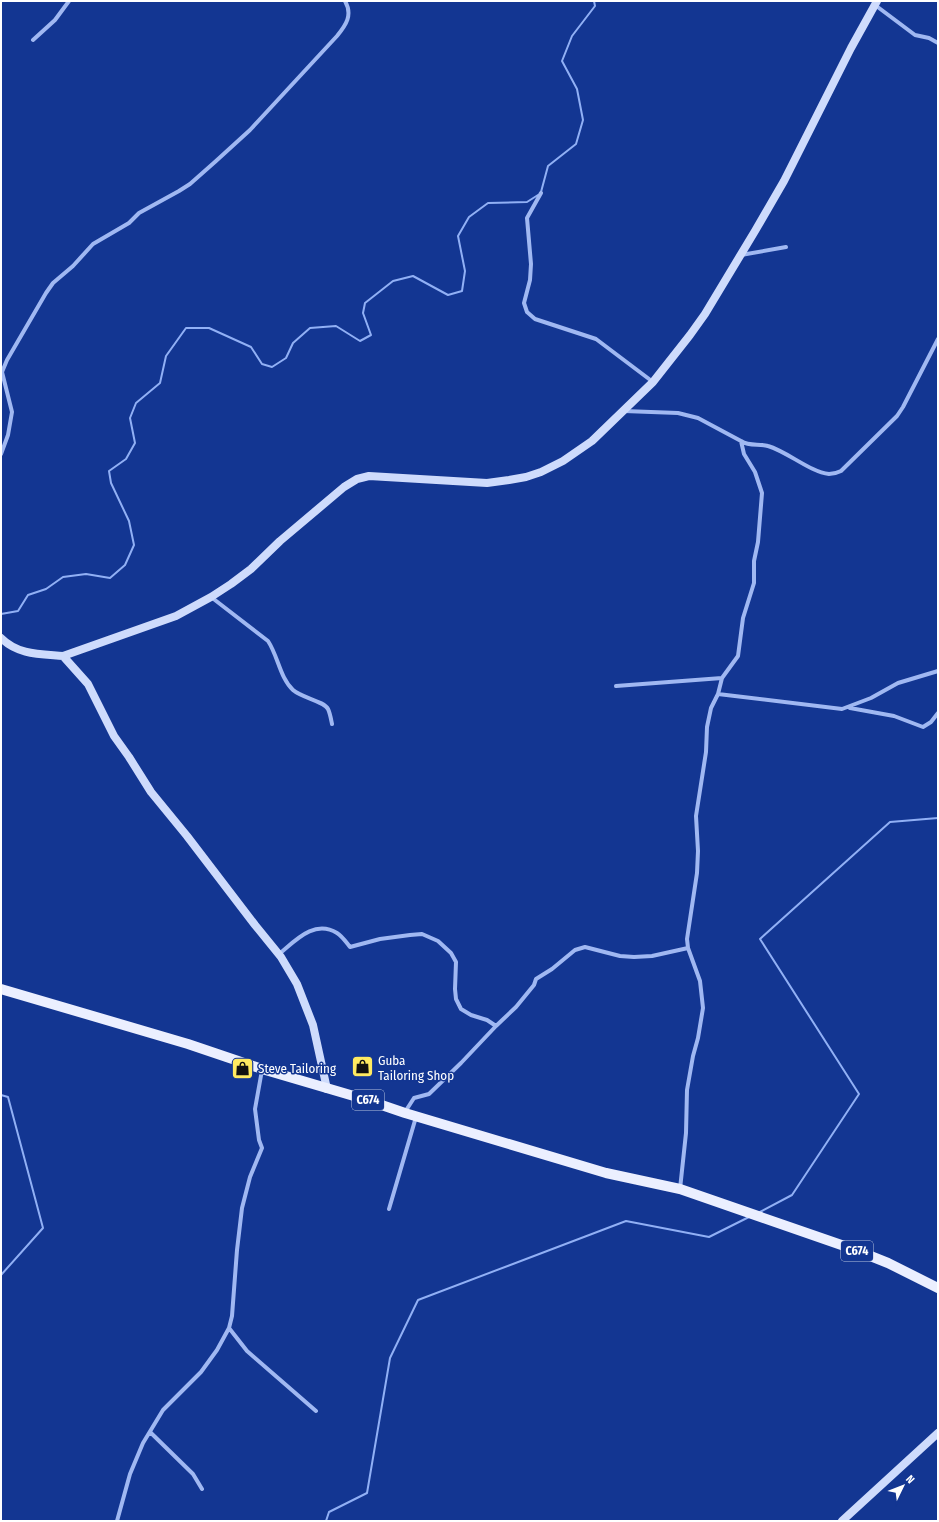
<svg xmlns="http://www.w3.org/2000/svg" width="939" height="1522" viewBox="0 0 939 1522" font-family="'Fira Sans Condensed',sans-serif">
<rect width="100%" height="100%" fill="#133692"/>
<g fill="none" stroke-linecap="round" stroke-linejoin="round">
<path stroke="#91b0f5" stroke-width="2" d="M 541,192 L 548,166 L 576,144 L 583,120 L 577,89 L 562,61 L 572,36 L 595,6 L 594,1
M 1,614 L 18,611 L 28,595 L 46,589 L 63,577 L 86,574 L 110,578 L 125,565 L 134,545 L 129,521 L 111,483 L 109,471 L 126,459 L 135,443 L 130,418 L 136,403 L 160,383 L 166,356 L 186,328 L 209,328 L 251,347 L 262,364 L 272,367 L 286,358 L 293,343 L 310,328 L 336,326 L 360,341 L 371,335 L 363,313 L 365,303 L 393,281 L 413,276 L 448,295 L 462,291 L 465,271 L 458,236 L 469,217 L 488,203 L 527,202 L 538,195
M 1,1095 L 8,1097 L 43,1228 L 1,1275
M 758,1213 L 792,1195 L 859,1094 L 760,939 L 890,822 L 938,818
M 326,1521 L 329,1512 L 367,1493 L 390,1358 L 418,1300 L 626,1221 L 709,1237 L 749,1217"/>
<path stroke="#a0b8f2" stroke-width="4" d="M 875,5 L 915,35 L 929,38 L 938,43
M 33,40 L 55,20 L 69,1
M 541,193 L 527,218 L 531,264 L 530,280 L 524,303 L 527,312 L 535,319 L 596,339 L 653,382
M 741,255 L 786,247
M 624,411 L 678,413 L 698,418 L 741,441 L 744,454 L 755,472 L 762,493 L 758,542 L 754,561 L 754,583 L 743,618 L 738,656 L 722,678 L 718,694 L 711,708 L 707,727 L 706,752 L 696,816 L 698,851 L 697,873 L 687,939 L 688,948 L 700,981 L 703,1008 L 698,1038 L 693,1056 L 687,1090 L 686,1133 L 680,1189
M 741,441 C 750,447 759,443 768,446 C 788,452 810,472 829,474 C 833,474 837,473 841,471 L 897,416 L 903,407 L 938,339
M 1,454 L 8,435 L 12,412 L 2,372 L 7,360 L 46,293 L 53,283 L 73,266 L 93,244 L 129,223 L 139,213 L 179,191 L 190,184 L 216,161 L 250,130 L 337,36 C 346,25 353,15 345,1
M 211,597 L 268,641 C 278,656 280,678 293,690 C 302,698 324,701 328,709 C 330,713 331,719 332,724
M 616,686 L 722,678
M 718,694 L 842,709 L 871,698 L 898,683 L 938,671
M 850,708 L 894,716 L 923,727 L 931,722 L 938,713
M 279,954 C 295,941 314,919 337,933 C 342,936 346,942 350,947 L 380,939 L 410,935 L 422,934 L 438,941 L 451,953 L 456,962 L 455,989 L 456,999 L 461,1009 L 471,1015 L 487,1020 L 496,1026
M 405,1112 L 414,1098 L 429,1094 L 461,1063 L 496,1026 L 516,1007 L 534,985 L 536,979 L 552,969 L 575,950 L 585,947 L 620,956 L 634,957 L 652,956 L 688,948
M 389,1209 L 416,1117
M 229,1328 L 247,1351 L 316,1411
M 150,1432 L 193,1474 L 202,1489
M 117,1521 L 130,1474 L 143,1443 L 163,1410 L 201,1372 L 217,1350 L 229,1328 L 232,1316 L 237,1250 L 242,1208 L 250,1177 L 262,1148 L 259,1140 L 255,1109 L 262,1070"/>
<path stroke="#cedbfc" stroke-width="8" d="M 1,638 C 18,655 40,654 63,656 L 88,684 L 114,736 L 129,757 L 151,792 L 187,836 L 255,925 L 281,957 L 297,984 L 313,1025 L 327,1089
M 63,656 L 176,616 L 211,597 L 231,584 L 251,569 L 280,541 L 344,487 L 357,479 L 369,476 L 487,483 L 509,480 L 526,477 L 541,472 L 563,461 L 592,441 L 653,382 L 690,335 L 705,314 L 755,231 L 784,181 L 851,48 L 877,1
M 842,1521 L 938,1433"/>
<path stroke="#ebefff" stroke-width="10" d="M 1,989 L 188,1044 L 262,1069 L 364,1099 L 405,1113 L 606,1173 L 680,1189 L 853,1249 L 888,1263 L 938,1288"/>
</g>
<defs>
<symbol id="shop-square" viewBox="-11 -11 22 22"><rect x="-9" y="-9" width="18" height="18" rx="4" fill="#ffea61" stroke="#133692"/><path d="M-5-2.5h2.3a2.7 3.5 0 0 1 5.4 0H5L5.5 6h-11ZM-1.5-2.5h3a1.5 2.3 0 0 0-3 0Z" fill="#111"/></symbol>
</defs>
<g fill-rule="evenodd">
<use href="#shop-square" x="350" y="1054" width="25" height="25"/>
<use href="#shop-square" x="230" y="1056" width="25" height="25"/>
</g>
<g text-anchor="middle" dominant-baseline="central" stroke-width="3" stroke-linejoin="round" paint-order="stroke">
<g fill="#133692" stroke="#b8c3de" stroke-width="1">
<rect x="352" y="1090" width="32" height="20" rx="3"/>
<rect x="841" y="1241" width="32" height="20" rx="3"/>
</g>
<g font-size="12" font-weight="bold" fill="#fff">
<text x="368" y="1100">C674</text>
<text x="857" y="1251">C674</text>
</g>
<g font-size="13" fill="#fff" stroke="#133692" text-anchor="start">
<text x="378" y="1060">Guba<tspan x="378" dy="15">Tailoring Shop</tspan></text>
<text x="258" y="1068">Steve Tailoring</text>
</g>
</g>
<rect width="939" height="1522" fill="none" stroke="#ffffff" stroke-width="4"/>
<g transform="translate(903 1486) rotate(47)" stroke="#133692" stroke-width="3" paint-order="stroke">
<path d="M0-3L7 15L0 10L-7 15Z" fill="#ffffff"/>
<text y="-6" font-size="11" font-weight="bold" text-anchor="middle" fill="#ffffff">N</text>
</g>
</svg>
